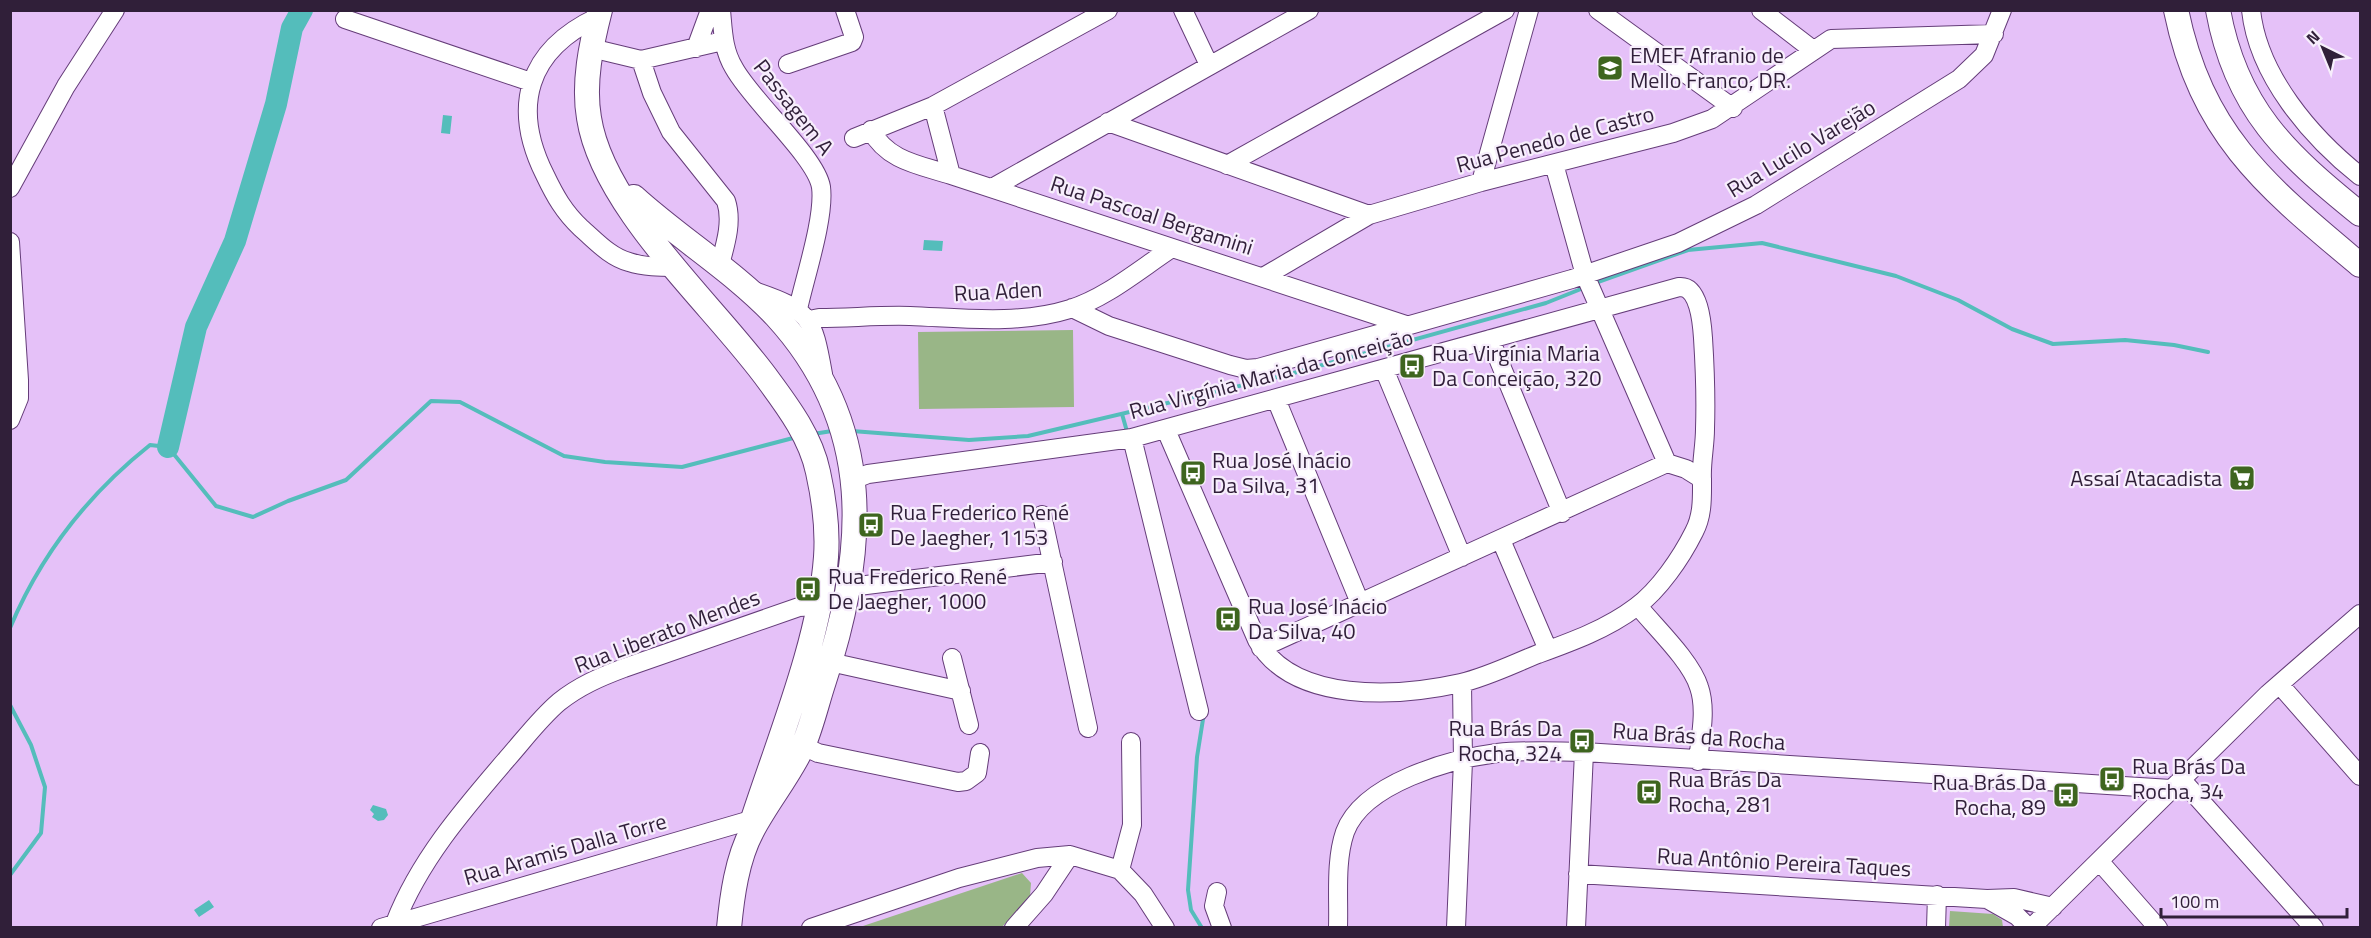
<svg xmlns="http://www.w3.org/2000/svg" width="2371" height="938" viewBox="0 0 2371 938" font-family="'Titillium Web',sans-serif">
<rect width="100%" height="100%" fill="#e5c1f8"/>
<path fill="#99b687" d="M 1073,330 L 1074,407 L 919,409 L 918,332 Z
M 1022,873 L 1031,883 L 1030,897 L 1002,927 L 857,928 Z
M 1950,911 L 1993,914 L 2002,920 L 2003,927 L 1949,927 Z"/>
<path fill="#54bdbb" d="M 443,115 L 452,116 L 450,134 L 441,133 Z
M 924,240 L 943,241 L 942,251 L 923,250 Z
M 373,805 L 386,809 L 388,815 L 384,820 L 378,821 L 372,817 L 374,814 L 370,810 Z
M 209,900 L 214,907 L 199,917 L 194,910 Z"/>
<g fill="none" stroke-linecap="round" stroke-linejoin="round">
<path stroke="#54bdbb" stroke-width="4" d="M 1595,283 L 1688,250 L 1762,243 L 1896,276 L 1958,300 L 2012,329 L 2053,344 L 2125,340 L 2174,345 L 2208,352
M 1122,414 L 1128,435
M 852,431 L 969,440 L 1028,436 L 1290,374 L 1546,303 L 1586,287
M 813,434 L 832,431
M 10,628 C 41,554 87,495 150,445 L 168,447 L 216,506 L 253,517 L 288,501 L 346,480 L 431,401 L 460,402 L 564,456 L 605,462 L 682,467 L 797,437
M 10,705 L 31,745 L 45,787 L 41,833 L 10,875
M 1202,928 L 1191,910 L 1188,890 L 1197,757 L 1204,713"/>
<path stroke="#54bdbb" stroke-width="22" d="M 168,447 L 196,327 L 235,241 L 276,104 L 292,28 L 302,10"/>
<defs>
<path id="minor" d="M 721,10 C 723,31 723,50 734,68 C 752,101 816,157 821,187 C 825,217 805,277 798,309
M 1183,10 L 1209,65
M 1598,10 L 1733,108
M 1761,10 L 1813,50
M 2251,10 C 2258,76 2311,137 2360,176
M 598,17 C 527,50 511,107 545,175 C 555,196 564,212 581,228 C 596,241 610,257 629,262 C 644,267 660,267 675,267
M 345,19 L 531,82
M 591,48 L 641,60 L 723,41
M 696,48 L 710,10
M 641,60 L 652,93 L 671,132 L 726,201 C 733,222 725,246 719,268
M 788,64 L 852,42 L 854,37 L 845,10
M 933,106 L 951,175 L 1406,325
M 1108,122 L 1369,215
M 871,130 C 887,161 920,165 951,175
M 854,138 L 933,106 L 1108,10
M 1554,164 L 1585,275 L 1667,463
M 1227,165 L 1505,10
M 1481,182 L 1529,10
M 10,188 L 66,86 L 115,10
M 992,188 L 1309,10
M 10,242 L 19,380 L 19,398 L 10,420
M 1265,276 L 1369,215 L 1481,182 L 1673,133 L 1712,119 L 1831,39 L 1994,34
M 754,291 C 810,310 813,317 823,374
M 1072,308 L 1109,326 L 1230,365 L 1246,369 L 1258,368 L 1572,279 L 1678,243 L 1756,205 L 1959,79 L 1984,55 L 2002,10
M 809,320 L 819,318 C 849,318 880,315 910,316 C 962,318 1019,325 1070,309 C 1106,298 1140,269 1172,248
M 1490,339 L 1562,513
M 1384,369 L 1462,557
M 1276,399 L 1360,603
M 1132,438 L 1199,711
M 855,479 L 868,474 L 1132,438 L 1679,287 C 1699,285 1702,323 1703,338 C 1705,369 1706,399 1705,429 C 1705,446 1701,463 1702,479 C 1702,497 1703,515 1694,532 C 1681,558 1659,590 1636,607 C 1607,629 1571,642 1538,654 C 1513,664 1487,677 1461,683 C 1398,697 1293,704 1257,640 L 1166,430
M 1042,515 L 1088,728
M 1501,540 L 1548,650
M 850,587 L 1053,562
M 1638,606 C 1656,628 1691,661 1699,687 C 1707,710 1700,739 1698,761
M 1261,648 L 1667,463 L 1686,469 L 1702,479
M 952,658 L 969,725
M 830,662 L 961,691
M 2280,685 L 2360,776
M 803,746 L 818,753 L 958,782 L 966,781 L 977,773 L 980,753
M 2181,779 L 2314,928
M 2100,862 L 2158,928
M 1120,870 L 1132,825 L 1131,742
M 1578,874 L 1987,899 L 2014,898 L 2053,907
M 1217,892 L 1214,906 L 1222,928
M 1987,899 L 2017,916 L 2029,928
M 395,923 C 419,861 463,810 506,760 C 523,741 539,719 559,702 C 579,686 600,677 624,668 L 799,607 L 819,606
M 381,928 L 761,817
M 811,928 L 959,878 L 1037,858 L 1070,855 L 1120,870 L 1143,894 L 1165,928
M 1014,928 L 1044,894 L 1070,855
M 1338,928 C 1339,897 1335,861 1345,832 C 1363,783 1451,759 1497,753 C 1526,750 1555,751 1584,752 L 2171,789
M 1456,928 L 1463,761 L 1462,683
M 1576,928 L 1584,752
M 1936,928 L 1937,895
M 2031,928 L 2268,694 L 2360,614"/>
<path id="major" d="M 600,10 C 591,45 583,83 589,118 C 603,209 716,307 769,381 C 789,408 811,438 818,472 C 824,499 828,529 826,557 C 820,640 779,739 753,819 L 752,831
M 2176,10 C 2202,136 2267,187 2360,265
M 2218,10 C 2236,109 2286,154 2360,214
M 634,197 C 679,238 735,272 776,316 C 876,425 867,550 824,681 C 817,702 812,725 803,746 C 789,776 767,802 752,831 C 737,859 732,896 729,928"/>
</defs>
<use href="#minor" stroke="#653d79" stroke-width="20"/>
<use href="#major" stroke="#653d79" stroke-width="26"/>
<use href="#minor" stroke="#fff" stroke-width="18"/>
<use href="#major" stroke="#fff" stroke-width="24"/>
</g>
<defs>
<symbol id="school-square" viewBox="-11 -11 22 22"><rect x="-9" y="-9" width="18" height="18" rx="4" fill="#3e651f" stroke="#f7eefc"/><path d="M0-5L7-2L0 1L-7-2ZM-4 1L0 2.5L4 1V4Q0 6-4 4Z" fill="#fff"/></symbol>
<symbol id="bus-square" viewBox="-11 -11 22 22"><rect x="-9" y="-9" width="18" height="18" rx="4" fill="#3e651f" stroke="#f7eefc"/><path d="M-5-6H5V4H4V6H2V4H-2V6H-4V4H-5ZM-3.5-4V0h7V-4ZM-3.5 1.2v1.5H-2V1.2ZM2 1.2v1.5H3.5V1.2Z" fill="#fff"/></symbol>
<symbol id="supermarket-square" viewBox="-11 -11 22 22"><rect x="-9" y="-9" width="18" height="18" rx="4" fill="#3e651f" stroke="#f7eefc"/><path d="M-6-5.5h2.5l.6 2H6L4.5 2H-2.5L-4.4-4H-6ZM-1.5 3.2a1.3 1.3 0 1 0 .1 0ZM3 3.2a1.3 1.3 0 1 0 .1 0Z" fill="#fff"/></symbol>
</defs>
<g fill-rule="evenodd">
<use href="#school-square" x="1595" y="53" width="30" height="30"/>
<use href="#bus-square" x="1397" y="351" width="30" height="30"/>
<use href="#bus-square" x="1178" y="458" width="30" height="30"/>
<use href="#supermarket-square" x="2227" y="463" width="30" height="30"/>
<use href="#bus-square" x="856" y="510" width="30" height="30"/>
<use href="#bus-square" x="793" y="574" width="30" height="30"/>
<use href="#bus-square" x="1213" y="604" width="30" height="30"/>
<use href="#bus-square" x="1567" y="726" width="30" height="30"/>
<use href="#bus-square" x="2097" y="764" width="30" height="30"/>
<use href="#bus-square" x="1634" y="777" width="30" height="30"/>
<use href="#bus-square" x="2051" y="780" width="30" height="30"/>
</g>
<g text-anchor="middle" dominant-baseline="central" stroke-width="4.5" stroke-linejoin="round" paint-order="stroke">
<g font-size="22" fill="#301f39" stroke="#f7eefc" text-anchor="start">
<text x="1630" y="55">EMEF Afranio de<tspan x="1630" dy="25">Mello Franco, DR.</tspan></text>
<text x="1432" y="353">Rua Virgínia Maria<tspan x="1432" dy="25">Da Conceição, 320</tspan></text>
<text x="1212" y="460">Rua José Inácio<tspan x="1212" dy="25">Da Silva, 31</tspan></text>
<text x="2222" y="478" text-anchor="end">Assaí Atacadista</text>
<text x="890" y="512">Rua Frederico René<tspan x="890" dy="25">De Jaegher, 1153</tspan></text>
<text x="828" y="576">Rua Frederico René<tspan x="828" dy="25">De Jaegher, 1000</tspan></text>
<text x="1248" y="606">Rua José Inácio<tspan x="1248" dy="25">Da Silva, 40</tspan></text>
<text x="1562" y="728" text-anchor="end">Rua Brás Da<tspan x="1562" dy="25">Rocha, 324</tspan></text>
<text x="2132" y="766">Rua Brás Da<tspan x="2132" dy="25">Rocha, 34</tspan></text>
<text x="1668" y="779">Rua Brás Da<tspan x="1668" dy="25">Rocha, 281</tspan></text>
<text x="2046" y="782" text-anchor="end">Rua Brás Da<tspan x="2046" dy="25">Rocha, 89</tspan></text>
</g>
<g font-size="22" fill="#301f39" stroke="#f7eefc">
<text transform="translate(794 107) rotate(52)">Passagem A</text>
<text transform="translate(1555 139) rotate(-15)">Rua Penedo de Castro</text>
<text transform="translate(1801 148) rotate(-31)">Rua Lucilo Varejão</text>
<text transform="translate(1152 215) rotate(18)">Rua Pascoal Bergamini</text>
<text transform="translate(998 291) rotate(-3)">Rua Aden</text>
<text transform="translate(1271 374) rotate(-15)">Rua Virgínia Maria da Conceição</text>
<text transform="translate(667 631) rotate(-21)">Rua Liberato Mendes</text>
<text transform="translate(1699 736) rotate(4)">Rua Brás da Rocha</text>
<text transform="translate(565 849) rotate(-16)">Rua Aramis Dalla Torre</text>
<text transform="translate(1784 862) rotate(3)">Rua Antônio Pereira Taques</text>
</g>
</g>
<rect width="2371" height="938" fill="none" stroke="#301f39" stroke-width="24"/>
<g transform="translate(2323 48) rotate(317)" stroke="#f7eefc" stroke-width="4.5" paint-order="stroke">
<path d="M0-4.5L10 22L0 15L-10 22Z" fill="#301f39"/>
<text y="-9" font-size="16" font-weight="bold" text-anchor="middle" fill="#301f39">N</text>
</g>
<path d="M2161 908v9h186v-9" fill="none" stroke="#301f39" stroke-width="3"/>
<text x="2170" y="908" font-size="18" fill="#301f39" stroke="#f7eefc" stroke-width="4.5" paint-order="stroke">100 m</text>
</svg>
